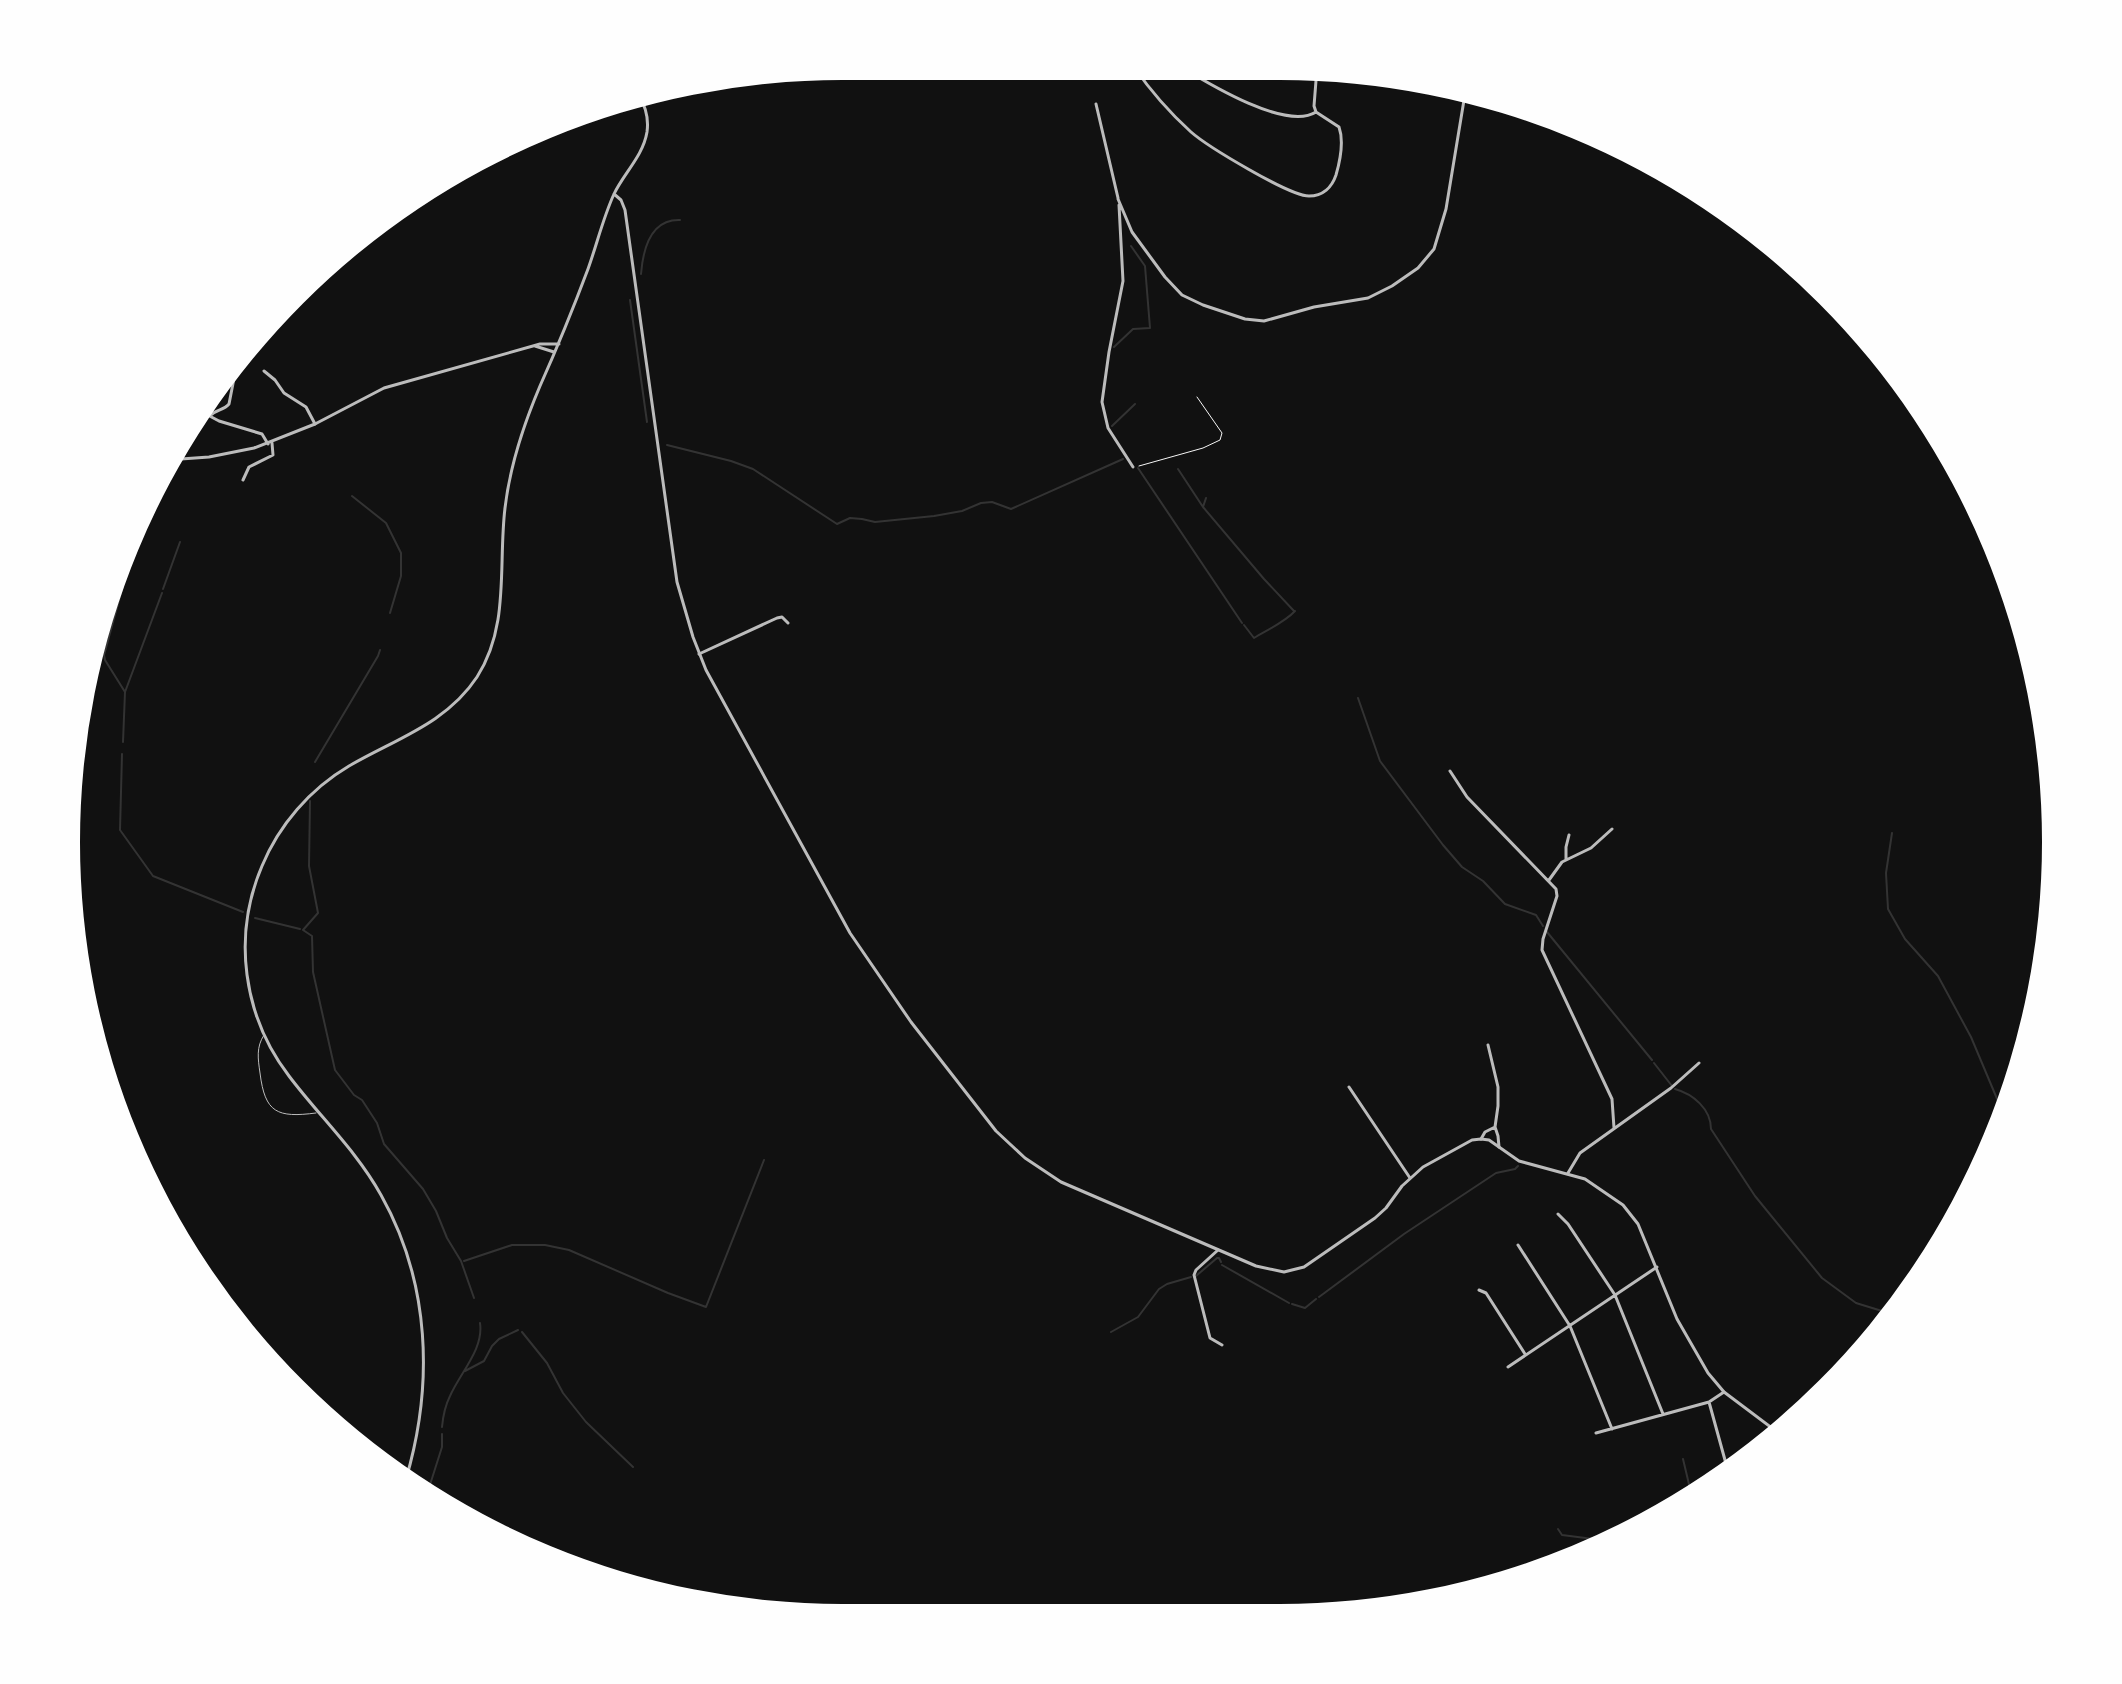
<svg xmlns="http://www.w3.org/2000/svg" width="2122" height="1684" viewBox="0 0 2122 1684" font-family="'Asap Condensed',sans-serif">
<rect width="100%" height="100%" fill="#111"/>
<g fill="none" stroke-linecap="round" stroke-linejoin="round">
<path stroke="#333" stroke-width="2" d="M 641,274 C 643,249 651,219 680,220
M 630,300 L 647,422
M 1114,347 L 1133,329 L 1150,328 L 1145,266 L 1131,246
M 1112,426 L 1135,404
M 667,445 L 731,461 L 753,469 L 837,524 L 850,518 L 862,519 L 875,522 L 934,516 L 962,511 L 981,503 L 992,502 L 1011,509 L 1123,459
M 1138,468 L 1242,623
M 1178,469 L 1203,507 L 1264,579 L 1294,611
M 352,496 L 386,523 L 401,553 L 401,576 L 390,613
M 1203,507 L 1206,498
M 126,573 L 135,538
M 125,578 L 104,655 L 105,660 L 125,692
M 163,589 L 180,542
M 1244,625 L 1254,638 C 1267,630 1285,622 1295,611
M 1358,698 L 1380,761 L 1443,845 L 1462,867 L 1483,881 L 1505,904 L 1536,915 L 1543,926
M 123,742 L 125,692 L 162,593
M 122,754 L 120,830 L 153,876 L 243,912
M 315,762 L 378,656 L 380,650
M 310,801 L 309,866 L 318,913 L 303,930 L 312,936 L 313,972 L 335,1070 L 354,1095 L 362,1100 L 377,1123 L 384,1144 L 423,1189 L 436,1211 L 447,1238 L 461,1261 L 474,1298
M 1892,833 L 1886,873 L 1888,909 L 1905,939 L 1938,976 L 1971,1037 L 2003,1113
M 255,918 L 300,929
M 1547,932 L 1652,1060
M 1654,1063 L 1672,1086
M 1675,1089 C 1693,1094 1711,1109 1711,1129 L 1755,1196 L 1822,1278 L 1856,1303 L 1895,1315
M 464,1261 L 512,1245 L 545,1245 L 569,1250 L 668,1293 L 706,1307 L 764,1160
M 1222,1265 L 1289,1303
M 1196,1276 L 1217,1258 L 1219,1258 L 1221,1262
M 1319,1297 L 1404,1234 L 1496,1173 L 1515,1169 L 1518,1166
M 1292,1304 L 1305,1308 L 1316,1299
M 522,1332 L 547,1363 L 563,1393 L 586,1422 L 633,1467
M 1111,1332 L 1138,1317 L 1159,1289 L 1167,1284 L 1191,1277
M 465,1371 L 484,1361 L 492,1346 L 499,1339 L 518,1330
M 442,1427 C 443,1416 445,1406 450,1396 C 460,1373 484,1349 480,1323
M 1683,1459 L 1692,1497
M 428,1491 L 442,1447 L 442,1434
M 1558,1529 L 1562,1535 L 1609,1541"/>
<path stroke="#f5f5f5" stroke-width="1" d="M 1139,466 L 1203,448 L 1220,440 L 1222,433 L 1197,397"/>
<path stroke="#bcbcbc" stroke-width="1" d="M 264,1035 C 256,1047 258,1059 260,1073 C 265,1113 277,1118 316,1113"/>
<path stroke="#bcbcbc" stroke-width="3" d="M 1134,67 C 1150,90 1170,113 1191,132 C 1207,146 1289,196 1309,196 C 1323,196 1332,187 1336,175 C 1340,161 1344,141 1339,127 L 1316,112
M 1181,67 C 1209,84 1286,131 1316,112
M 1096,104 L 1118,198
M 1316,112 L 1314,106 L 1317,68
M 1118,199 L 1132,232 L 1165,277 L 1182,295 L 1203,305 L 1245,319 L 1264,321 L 1314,307 L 1368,298 L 1392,286 L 1418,268 L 1434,249 L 1446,209 L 1465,94
M 1119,205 L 1123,281 L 1109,352 L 1102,402 L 1108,428 L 1133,467
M 264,371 L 275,380 L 284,393 L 306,407 L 315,424
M 202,412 L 219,421 L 262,434 L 268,444
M 211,415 C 216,410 224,410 229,404 L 236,368
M 243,480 L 249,467 L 273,455 L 272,443
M 699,654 L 777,618 L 782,617 L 788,623
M 1450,771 L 1467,797 L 1556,889 L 1557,896 L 1543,939 L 1542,950 L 1612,1099 L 1614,1128
M 1566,859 L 1566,847 L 1569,835
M 1549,880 L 1562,862 L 1591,848 L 1612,829
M 1488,1045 L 1498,1087 L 1498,1106 L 1495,1127 L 1498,1136 L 1499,1147
M 1349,1087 L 1410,1178
M 1481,1139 L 1485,1132 L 1495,1127
M 1568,1173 L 1580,1153 L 1671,1088 L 1699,1063
M 1558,1214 L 1568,1224 L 1615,1295 L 1663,1414
M 1518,1245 L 1570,1326 L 1612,1429
M 1218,1250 L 1196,1270 L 1194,1275 L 1210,1338 L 1222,1345
M 1479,1290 L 1486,1293 L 1525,1354
M 1508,1367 L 1657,1267
M 1709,1402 L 1728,1471
M 1596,1433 L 1709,1402 L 1724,1392
M 1709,1477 L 1725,1473"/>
<path stroke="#bcbcbc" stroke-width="3" d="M 614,194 L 621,200 L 625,210 L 677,582 L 693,637 L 706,670 L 850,933 L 911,1022 L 996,1131 L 1025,1158 L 1061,1182 L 1256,1266 L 1284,1272 L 1304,1267 L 1375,1218 L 1386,1208 L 1402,1186 L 1423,1167 L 1472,1140 L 1481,1139 L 1489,1140 L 1519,1161 L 1585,1179 L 1623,1205 L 1638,1224 L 1677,1319 L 1708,1373 L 1724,1392 L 1780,1434
M 535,346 L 554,352
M 167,460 L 209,457 L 254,448 L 315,424 L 384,388 L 540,344 L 559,344
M 406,1479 C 434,1384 430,1282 381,1195 C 356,1150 319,1116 289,1076 C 243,1016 232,936 262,866 C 279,825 310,789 349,766 C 395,739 446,724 477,677 C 510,626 498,565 505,508 C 510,465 523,426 540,386 C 557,348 573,309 588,269 C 597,244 603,218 614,194 C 624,173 643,156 647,132 C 649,118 645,105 638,94"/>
</g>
<path d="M0 0H2122V1684H0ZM842 80H1280A762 762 0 0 1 2042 842V842A762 762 0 0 1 1280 1604H842A762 762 0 0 1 80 842V842A762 762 0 0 1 842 80Z" fill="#fefefe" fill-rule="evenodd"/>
</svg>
